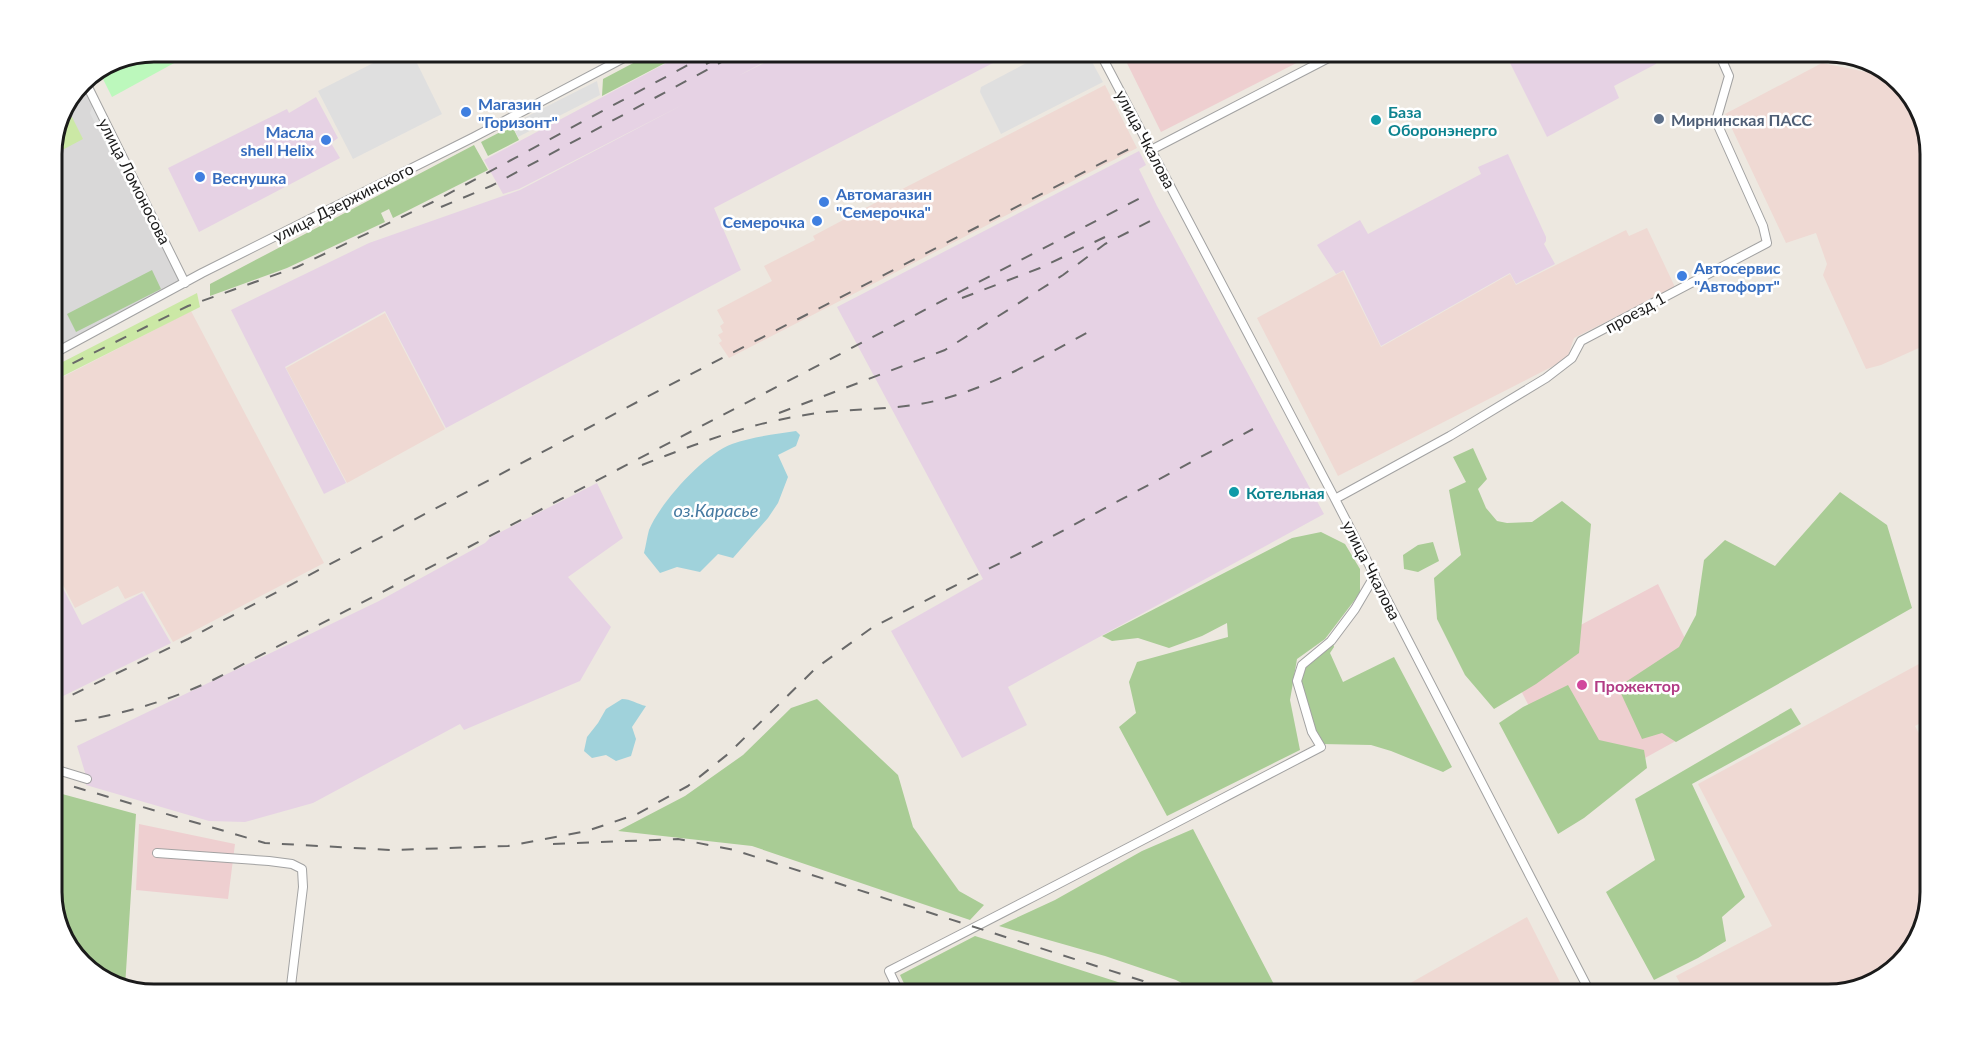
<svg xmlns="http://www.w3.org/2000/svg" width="1981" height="1045" viewBox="0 0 1981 1045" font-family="Lato,sans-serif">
<rect width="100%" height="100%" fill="#ede8e0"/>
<path fill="#d9d8d8" d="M 82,81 L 186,281 L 51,350 L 51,147 Z"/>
<path fill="#eecfd0" d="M 1121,51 L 1320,51 L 1161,132 Z
M 1658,584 L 1723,715 L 1576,796 L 1507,664 Z
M 139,824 L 235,844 L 228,899 L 136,890 Z"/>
<path fill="#e6d2e4" d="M 689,51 L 785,51 L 738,76 L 788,51 L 1016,51 L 714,208 L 741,270 L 446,428 L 385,311 L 285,367 L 346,483 L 324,494 L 231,310 L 369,243 L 520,190 L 686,103 L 519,189 L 503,194 L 484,160 Z
M 1504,51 L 1667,51 L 1657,57 L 1656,64 L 1614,86 L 1619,98 L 1547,137 Z
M 316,97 L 338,138 L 331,143 L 340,158 L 199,232 L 168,168 L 287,109 L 289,113 Z
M 1139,151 L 1146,165 L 1139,169 L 1157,206 L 1324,514 L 1008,687 L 1027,725 L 962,758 L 891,631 L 983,579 L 837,307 Z
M 1508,154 L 1546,237 L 1546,241 L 1544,244 L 1555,264 L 1516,284 L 1510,273 L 1381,346 L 1344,270 L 1336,274 L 1317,245 L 1360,220 L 1368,234 L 1481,174 L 1478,167 Z
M 597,483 L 623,538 L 568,577 L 611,627 L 580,681 L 464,730 L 460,724 L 313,803 L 245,822 L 209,821 L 86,785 L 87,779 L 77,746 L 379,601 L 485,543 L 491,537 Z
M 51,565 L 82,625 L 142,593 L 171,643 L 51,702 Z"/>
<path fill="#efd9d3" d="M 1822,63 L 1891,77 L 1913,97 L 1930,147 L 1930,343 L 1881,365 L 1866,369 L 1823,275 L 1827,264 L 1816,233 L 1786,243 L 1725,114 Z
M 1105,85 L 1137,148 L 729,358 L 719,343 L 722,341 L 718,335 L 723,332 L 720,326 L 724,323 L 717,310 L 772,281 L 764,266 L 815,240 L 813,236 L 875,203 Z
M 1647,228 L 1675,287 L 1574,338 L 1567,359 L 1338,476 L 1257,318 L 1343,271 L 1381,347 L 1510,274 L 1516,285 L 1626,230 L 1629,236 Z
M 191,311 L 324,563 L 173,642 L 144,591 L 125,599 L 118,586 L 75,608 L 51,562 L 51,383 Z
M 385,313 L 445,429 L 347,483 L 286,368 Z
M 1930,658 L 1930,718 L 1915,726 L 1930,754 L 1930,891 L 1919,937 L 1884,977 L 1828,994 L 1686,994 L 1676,976 L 1772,926 L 1698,784 Z
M 1527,917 L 1566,994 L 1391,994 Z"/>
<path fill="#cbe8a5" d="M 68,109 L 83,139 L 51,156 L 51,147 Z
M 197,293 L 200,307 L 51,382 L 51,368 Z"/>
<path fill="#a9cc95" d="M 656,51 L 688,51 L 602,96 L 603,79 Z
M 1818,51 C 1834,51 1868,57 1879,67 L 1820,54 Z
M 512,126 L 519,140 L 488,156 L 481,142 Z
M 474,145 L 488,170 L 393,218 L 389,209 L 381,213 L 385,222 L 287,268 L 210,296 L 210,284 Z
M 152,270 L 161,289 L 76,332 L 67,314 Z
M 1473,448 L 1487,479 L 1478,489 L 1486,508 L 1497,521 L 1507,523 L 1532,522 L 1562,501 L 1591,524 L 1579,653 L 1536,684 L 1494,709 L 1465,675 L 1437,619 L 1434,578 L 1461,555 L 1449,490 L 1466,482 L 1453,457 Z
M 1840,492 L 1887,525 L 1912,608 L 1676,742 L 1662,733 L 1642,739 L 1618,687 L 1679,647 L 1696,615 L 1704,560 L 1725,540 L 1775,566 Z
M 1321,532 L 1345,544 L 1360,569 L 1360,593 L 1325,639 L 1297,659 L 1290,700 L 1300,750 L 1167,816 L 1119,727 L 1136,713 L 1129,682 L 1137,662 L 1228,637 L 1227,623 L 1202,636 L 1169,648 L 1138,638 L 1112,641 L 1102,636 L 1292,538 Z
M 1433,542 L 1439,561 L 1418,572 L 1404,569 L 1403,555 L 1418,545 Z
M 1333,642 L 1334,647 L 1330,653 L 1343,682 L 1394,657 L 1452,767 L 1443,772 L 1391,751 L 1371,745 L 1322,744 C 1314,726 1294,685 1305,667 C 1310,658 1325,649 1333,642 Z
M 1568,685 L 1599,740 L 1644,750 L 1647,768 L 1584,818 L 1558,834 L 1499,723 L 1523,707 Z
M 817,699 L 898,775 L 913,827 L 959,891 L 984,905 L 970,920 L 752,846 L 618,831 L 685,796 L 743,755 L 791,708 Z
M 1791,708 L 1801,724 L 1692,784 L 1745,897 L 1722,917 L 1726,941 L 1698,958 L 1654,980 L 1606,892 L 1655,860 L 1635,799 Z
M 51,791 L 136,814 L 125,987 L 108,983 L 68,949 L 51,898 Z
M 1193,829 L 1279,994 L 1202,994 L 1176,980 L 1105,956 L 999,926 L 1055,900 L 1142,851 Z
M 975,936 L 1155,994 L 909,994 L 900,975 Z"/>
<path fill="#bcf8bc" d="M 154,51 L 184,51 L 187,56 L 112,97 L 98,69 L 115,59 Z"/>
<path fill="#dfdfdf" d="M 397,51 L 411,51 L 442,114 L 353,159 L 318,91 Z
M 1049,51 L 1086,51 L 1103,82 L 1001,134 L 980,92 L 981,87 Z
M 597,81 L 600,95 L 518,137 L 512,124 Z
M 96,97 L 137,176 L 169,238 L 155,235 L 111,155 L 90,113 Z"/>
<path fill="#a0d2db" d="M 796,431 L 800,435 L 796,446 L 778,455 L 788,477 L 778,503 L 768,518 L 733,558 L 718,554 L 700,572 L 677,567 L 660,573 L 644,553 C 646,545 647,537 649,530 C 660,503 704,454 732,444 C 752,437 775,434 796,431 Z
M 622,699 C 631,699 637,704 646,706 L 632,727 L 636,739 L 631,756 L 616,761 L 606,755 L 592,758 L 584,751 L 587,737 L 598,723 L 606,709 Z"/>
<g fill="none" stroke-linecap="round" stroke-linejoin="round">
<defs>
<path id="minor" d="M 1099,51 L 1335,499 L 1591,994
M 84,79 L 185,283
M 1151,150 L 1342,51
M 51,355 L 202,273 L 474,137 L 637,51
M 1335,499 L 1450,436 L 1546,378 L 1572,358 L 1581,341 L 1767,243 L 1763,226 L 1716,121 L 1729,76 L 1718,51
M 51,768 L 87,779
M 157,853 L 269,861 L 292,864 L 302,869 L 303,887 L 290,994
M 900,994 L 889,971 C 1033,898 1177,822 1321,747 L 1312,732 L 1297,681 L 1302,665 L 1331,641 L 1355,609 L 1375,575"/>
</defs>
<use href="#minor" stroke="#a2a2a2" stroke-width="10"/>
<use href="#minor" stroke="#fff" stroke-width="8"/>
<path stroke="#696969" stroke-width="2" stroke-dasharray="12 12" stroke-linecap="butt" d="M 706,64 L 730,51
M 441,207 L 491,186 L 742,51
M 962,298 L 1040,268 L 1105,237
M 51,374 L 188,306 L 297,267 L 435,201 L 714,51
M 779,413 L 945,350 L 1063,275 L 1105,244 L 1156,218
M 642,465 C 693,445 745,425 799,416 C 845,407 892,412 939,400 C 995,386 1045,355 1096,328
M 51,705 L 188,639 L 660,390 L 1131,148
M 51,724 C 109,719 161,704 213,680 L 1144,196
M 51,780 L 265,843 L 391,850 L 508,846 L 587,831 L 637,814 L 688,786 L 728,754 L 816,668 L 873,627 L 1038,544 L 1253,429
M 553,844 L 678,839 L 734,850 L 1143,981 L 1169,994"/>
</g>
<g fill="#3f7fe0" stroke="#fff" stroke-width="2">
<circle cx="466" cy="112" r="6"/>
<circle cx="326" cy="140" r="6"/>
<circle cx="200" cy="177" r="6"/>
<circle cx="824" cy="202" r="6"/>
<circle cx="817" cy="221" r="6"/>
<circle cx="1682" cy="276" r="6"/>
</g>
<circle fill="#5c6f8a" stroke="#fff" stroke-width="2" cx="1659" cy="119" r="6"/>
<g fill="#0f9aa8" stroke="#fff" stroke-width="2">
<circle cx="1376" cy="120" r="6"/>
<circle cx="1234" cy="492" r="6"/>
</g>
<circle fill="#d1479c" stroke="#fff" stroke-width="2" cx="1582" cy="685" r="6"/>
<g text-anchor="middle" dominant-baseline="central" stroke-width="5" stroke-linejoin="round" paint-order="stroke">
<g font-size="16" font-weight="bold" fill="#366cbe" stroke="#fff" text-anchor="start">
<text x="478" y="103">Магазин<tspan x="478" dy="18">"Горизонт"</tspan></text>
<text x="314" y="131" text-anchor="end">Масла<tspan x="314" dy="18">shell Helix</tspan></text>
<text x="212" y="177">Веснушка</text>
<text x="836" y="193">Автомагазин<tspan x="836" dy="18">"Семерочка"</tspan></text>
<text x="805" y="221" text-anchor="end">Семерочка</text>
<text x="1694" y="267">Автосервис<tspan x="1694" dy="18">"Автофорт"</tspan></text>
</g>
<g font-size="16" font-weight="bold" fill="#0d838f" stroke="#fff" text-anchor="start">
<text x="1388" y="111">База<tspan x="1388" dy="18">Оборонэнерго</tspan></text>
<text x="1246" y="492">Котельная</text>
</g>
<g font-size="16" font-weight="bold" fill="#4e5e75" stroke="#fff" text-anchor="start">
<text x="1671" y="119">Мирнинская ПАСС</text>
</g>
<g font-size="16" fill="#1b1b1b" stroke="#fff">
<text transform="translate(1146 139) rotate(62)">улица Чкалова</text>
<text transform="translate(135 181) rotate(63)">улица Ломоносова</text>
<text transform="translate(343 202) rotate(-27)">улица Дзержинского</text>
<text transform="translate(1635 312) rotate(-29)">проезд 1</text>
<text transform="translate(1372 570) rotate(63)">улица Чкалова</text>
</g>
<g font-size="16" font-weight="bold" fill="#b23c85" stroke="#fff" text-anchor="start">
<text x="1594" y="685">Прожектор</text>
</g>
<g font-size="18" font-style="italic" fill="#467aa1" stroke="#fff">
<text x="716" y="510">оз.Карасье</text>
</g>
</g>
<path d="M0 0H1981V1045H0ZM154 62H1828A92 92 0 0 1 1920 154V892A92 92 0 0 1 1828 984H154A92 92 0 0 1 62 892V154A92 92 0 0 1 154 62Z" fill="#fff" fill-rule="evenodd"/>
<path fill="none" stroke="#1b1b1b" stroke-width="3" d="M154 62H1828A92 92 0 0 1 1920 154V892A92 92 0 0 1 1828 984H154A92 92 0 0 1 62 892V154A92 92 0 0 1 154 62Z"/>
</svg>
